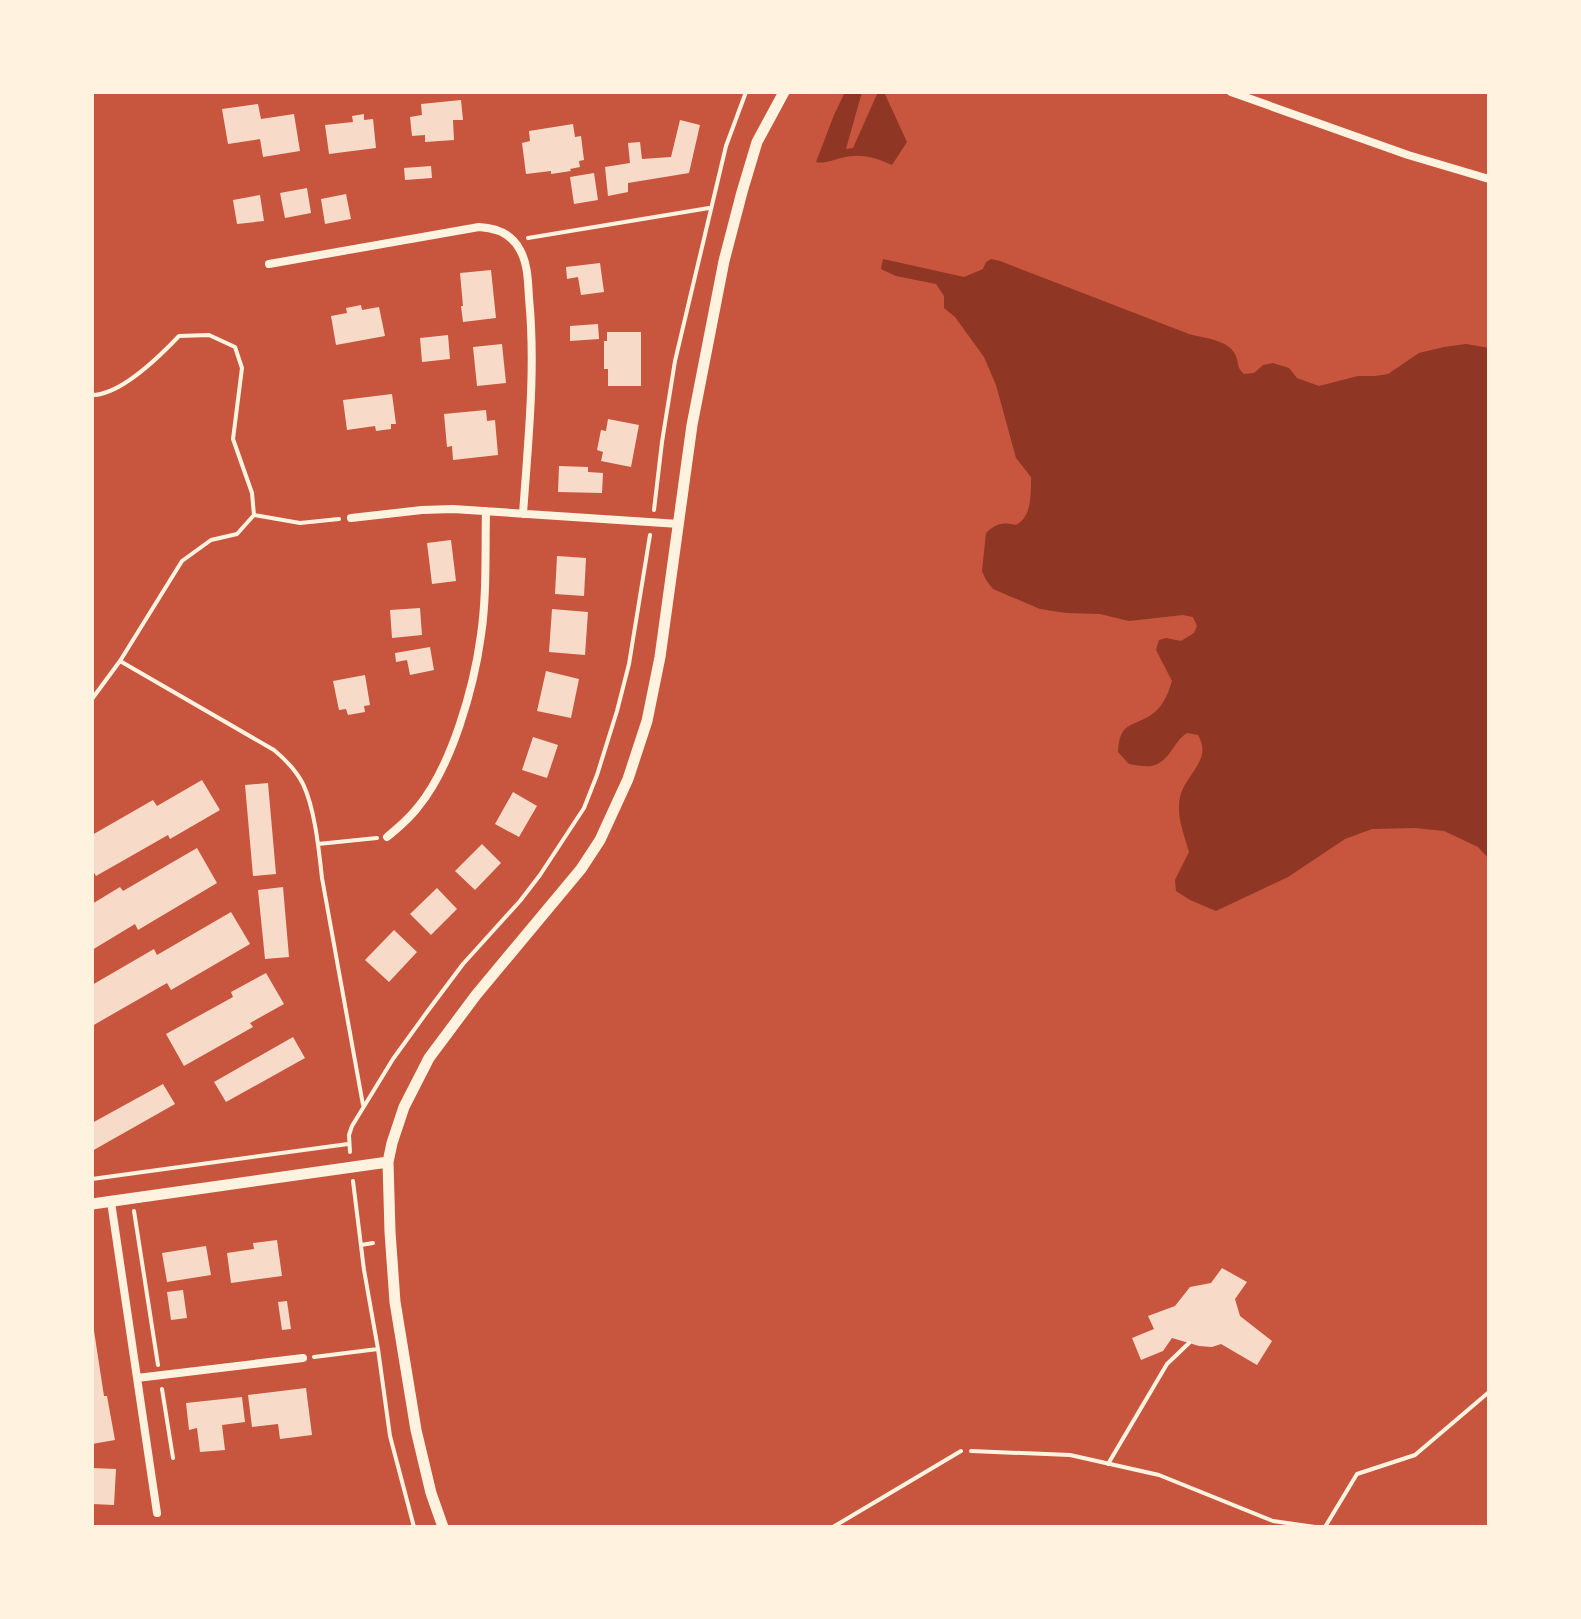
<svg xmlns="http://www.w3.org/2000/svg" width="1581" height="1619" viewBox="0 0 1581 1619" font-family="'Work Sans',sans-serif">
<rect width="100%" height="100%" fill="#c8553d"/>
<path fill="#8f3625" d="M 845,92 L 862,92 L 846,149 L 853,148 L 878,92 L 884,92 L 907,142 L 892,165 C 874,157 861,153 841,158 C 832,160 825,164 816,162 L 834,115 Z
M 883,259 L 964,277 L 983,269 L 986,262 L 991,259 L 1000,261 L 1189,334 C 1204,338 1230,340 1236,356 C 1239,365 1237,368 1244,374 L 1254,373 L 1263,365 L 1273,363 L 1289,368 L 1297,378 L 1319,386 L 1358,376 L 1375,376 L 1388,374 L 1419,353 L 1444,347 L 1466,344 L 1489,348 L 1489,859 L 1478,847 L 1444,831 L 1415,828 L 1372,829 L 1345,839 L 1288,877 L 1216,911 L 1190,900 L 1176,891 L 1175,880 L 1189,852 C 1184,834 1176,816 1180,797 C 1186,773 1213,760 1198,735 L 1187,733 C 1174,741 1171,759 1155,765 C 1148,768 1137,765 1129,764 L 1118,752 C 1120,721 1131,728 1151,715 C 1163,707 1168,694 1172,681 L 1156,650 L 1159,640 L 1166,638 L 1181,641 L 1194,633 L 1197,626 L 1193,617 L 1183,615 L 1129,621 L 1100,614 L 1066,613 L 1040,609 L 993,589 L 986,580 L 982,571 L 986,533 C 997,523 1002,522 1016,525 C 1032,517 1031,493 1031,477 L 1016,458 L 996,385 L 984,357 L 955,317 L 944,308 L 944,296 L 936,284 L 896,276 L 881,269 Z"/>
<path fill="#f7dbc8" d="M 461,100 L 463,120 L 453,120 L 454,140 L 425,142 L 425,135 L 412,136 L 410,117 L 422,115 L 421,104 Z
M 258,104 L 261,119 L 294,114 L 300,151 L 263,157 L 260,139 L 228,144 L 222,109 Z
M 364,114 L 364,120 L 373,119 L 376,148 L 329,154 L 325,125 L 353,122 L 352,116 Z
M 680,120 L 700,125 L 689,173 L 628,183 L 628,192 L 608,196 L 605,167 L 630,163 L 628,143 L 640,142 L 642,159 L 671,157 Z
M 573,124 L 575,137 L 581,136 L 584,160 L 579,161 L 580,167 L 570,169 L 571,171 L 551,174 L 551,171 L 526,174 L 522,143 L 530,141 L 529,131 Z
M 431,166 L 432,178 L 405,180 L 404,168 Z
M 594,173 L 598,200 L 574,204 L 570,177 Z
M 307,188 L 311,213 L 285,218 L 280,193 Z
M 346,194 L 351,219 L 325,224 L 321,199 Z
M 260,195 L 264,221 L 237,224 L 233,200 Z
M 600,263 L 604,292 L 581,295 L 578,277 L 567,279 L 566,267 Z
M 491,270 L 496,318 L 463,322 L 461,306 L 463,306 L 460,273 Z
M 361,305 L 362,310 L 379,307 L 385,336 L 336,345 L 331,316 L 347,313 L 346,308 Z
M 598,324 L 599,339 L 570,341 L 570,326 Z
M 607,332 L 641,332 L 641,386 L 608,386 L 608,369 L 604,369 L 604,341 L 607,341 Z
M 448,335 L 450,359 L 422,362 L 420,338 Z
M 502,344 L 506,383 L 477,386 L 473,347 Z
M 392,394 L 396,424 L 391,424 L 391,429 L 376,431 L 375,426 L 347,430 L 343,400 Z
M 486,410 L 487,421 L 495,420 L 498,455 L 453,460 L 452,446 L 447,447 L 444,414 Z
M 608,419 L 639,425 L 631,467 L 601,461 L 603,452 L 597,450 L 601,430 L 606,431 Z
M 559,466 L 588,467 L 588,472 L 603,473 L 602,493 L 558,492 Z
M 451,540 L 456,581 L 432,584 L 427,543 Z
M 557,556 L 586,558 L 584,596 L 555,594 Z
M 420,608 L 422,635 L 392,638 L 390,610 Z
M 552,609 L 588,612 L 585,655 L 549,652 Z
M 430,647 L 434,670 L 410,675 L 407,660 L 396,662 L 395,653 Z
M 546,671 L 579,679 L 571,718 L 537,711 Z
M 365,675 L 370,705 L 364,706 L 365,712 L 348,715 L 346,709 L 339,710 L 333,681 Z
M 533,737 L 558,745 L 547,778 L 522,770 Z
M 202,780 L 220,810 L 170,839 L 168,835 L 96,876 L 92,869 L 92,835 L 153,800 L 157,806 Z
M 268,783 L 276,874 L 253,876 L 245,785 Z
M 513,792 L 537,806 L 519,837 L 495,824 Z
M 482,844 L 501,863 L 475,890 L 455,871 Z
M 197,848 L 217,883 L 138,930 L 135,924 L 92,950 L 92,904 L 120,887 L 123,891 Z
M 283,887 L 289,957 L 265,959 L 258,890 Z
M 437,888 L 457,909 L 431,935 L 410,914 Z
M 231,912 L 250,944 L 171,990 L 167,983 L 92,1026 L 92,985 L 154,949 L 157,955 Z
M 394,930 L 417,952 L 389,982 L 365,960 Z
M 266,973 L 284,1004 L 250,1023 L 253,1027 L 184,1066 L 166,1034 L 233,997 L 231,992 Z
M 293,1037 L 305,1058 L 226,1102 L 214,1082 Z
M 163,1084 L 175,1104 L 92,1151 L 92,1123 Z
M 277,1240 L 282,1276 L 231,1283 L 227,1253 L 254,1249 L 253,1243 Z
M 206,1246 L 211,1275 L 167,1282 L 162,1253 Z
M 1222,1268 L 1247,1282 L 1235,1299 L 1240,1316 L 1272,1341 L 1257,1365 L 1221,1344 L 1212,1347 L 1199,1346 L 1172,1338 L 1163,1351 L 1141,1360 L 1132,1338 L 1154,1329 L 1148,1316 L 1175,1306 L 1190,1287 L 1211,1283 Z
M 183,1290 L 187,1318 L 171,1320 L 167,1292 Z
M 287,1301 L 291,1329 L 282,1330 L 278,1302 Z
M 92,1331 L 94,1331 L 104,1396 L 107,1396 L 115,1440 L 92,1444 Z
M 306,1388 L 312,1435 L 280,1439 L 278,1424 L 252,1427 L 248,1395 Z
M 242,1397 L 245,1422 L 222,1425 L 225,1450 L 200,1452 L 197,1428 L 189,1430 L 186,1403 Z
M 92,1468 L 116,1469 L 114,1505 L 92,1504 Z"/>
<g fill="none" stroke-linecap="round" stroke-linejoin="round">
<path stroke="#fff3e0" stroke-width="4" d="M 528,238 L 709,208
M 92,395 C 121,395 160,356 179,336 L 209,335 L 235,347 L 242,368 L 233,439 L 252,493 L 254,515 L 237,534 L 211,540 L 182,561 L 120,661 L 92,699
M 654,510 L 662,442 L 675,361 L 726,146 L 746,92
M 254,515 L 300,523 L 339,519
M 120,661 L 274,750 C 286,760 296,770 303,784 C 315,809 319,851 322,878 L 363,1105
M 318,844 L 377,838
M 350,1152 L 349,1135 L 352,1126 L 393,1059 L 427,1012 L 463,964 L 520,901 L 540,875 L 584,808 L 597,775 L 617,711 L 629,664 L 650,535
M 92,1179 L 348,1144
M 353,1181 L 364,1270 L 378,1349 L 390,1436 L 414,1527
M 134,1211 L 158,1365
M 361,1245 L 373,1243
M 314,1357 L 378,1349
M 162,1389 L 173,1458
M 971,1451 L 1070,1455 L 1159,1475 L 1273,1521 L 1315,1527
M 1108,1464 L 1167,1364 L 1189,1343
M 1325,1527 L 1357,1474 L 1415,1455 L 1489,1392"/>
<path stroke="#fff3e0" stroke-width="4" d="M 833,1527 L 961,1451"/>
<path stroke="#fff3e0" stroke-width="8" d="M 1231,92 L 1408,155 L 1489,179
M 269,264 L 479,227 C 497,228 512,234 520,250 C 528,264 528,282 529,298 C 536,370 528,442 523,514
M 351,518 L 422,510 L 453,509 L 679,524
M 387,837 C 398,828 409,819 418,807 C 452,766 474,687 481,635 C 487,594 485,552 486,511
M 111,1202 L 157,1513
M 137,1378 L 303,1358"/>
<path stroke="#fff3e0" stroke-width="11" d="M 92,1204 L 388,1162
M 443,1527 L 431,1493 L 416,1430 L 395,1302 L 390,1232 L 388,1162 L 392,1143 L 404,1107 L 429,1058 L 476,995 L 581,869 L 600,840 L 628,779 L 647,721 L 660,657 L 692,425 L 724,261 L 742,192 L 757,142 L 784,92"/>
</g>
<rect width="1581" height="1619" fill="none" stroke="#fff3e0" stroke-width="188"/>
</svg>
